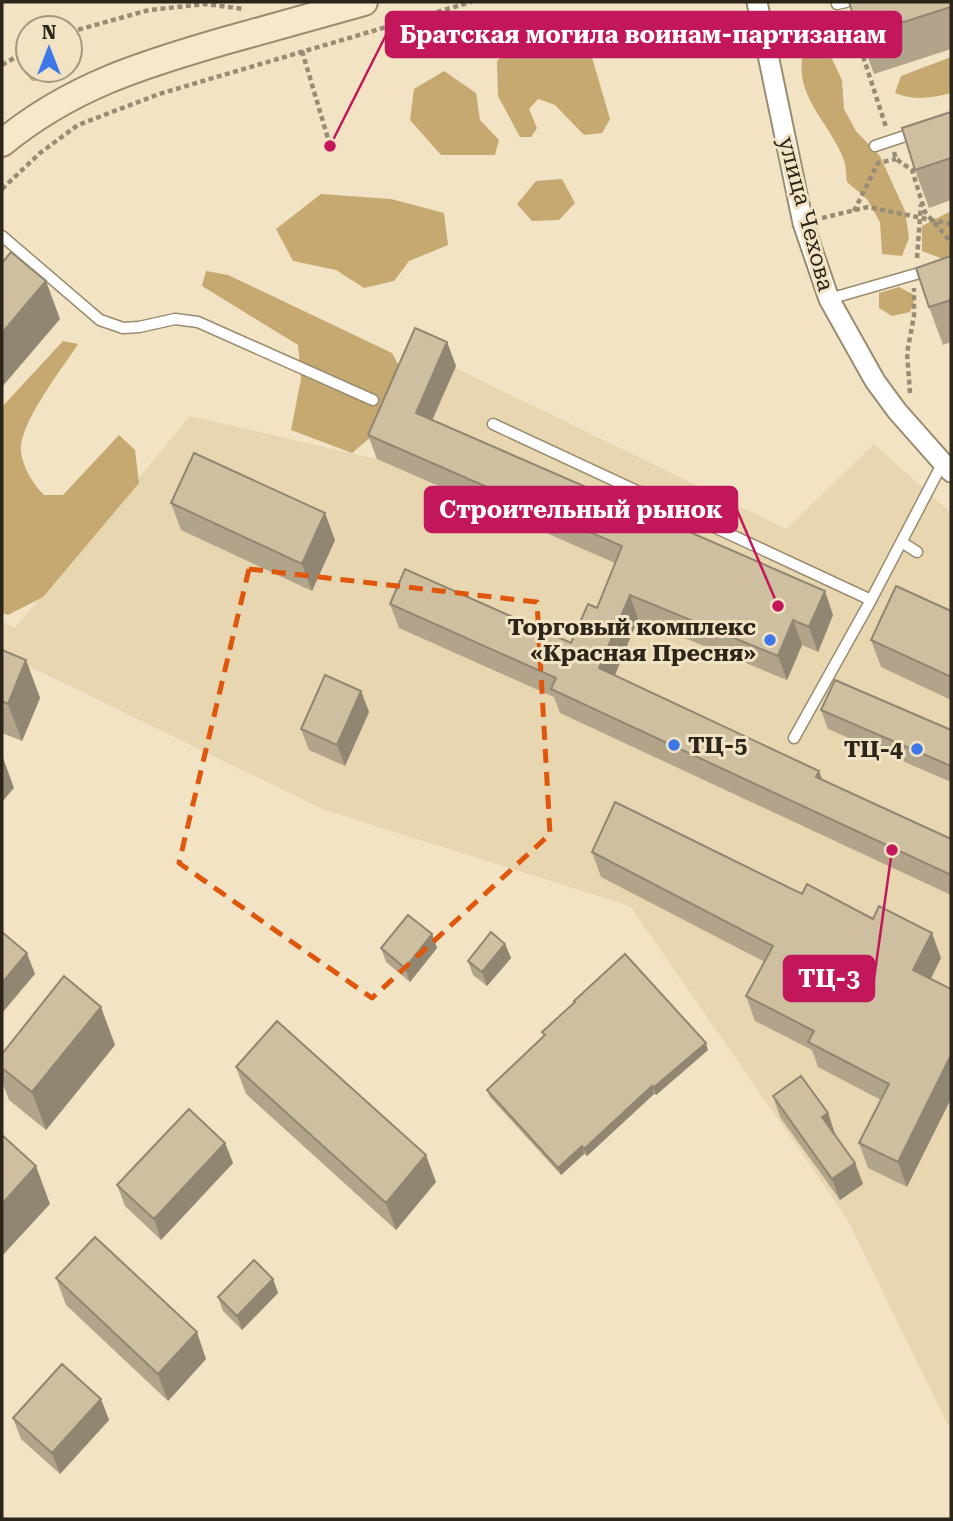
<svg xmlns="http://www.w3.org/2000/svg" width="953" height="1521" viewBox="0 0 953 1521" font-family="'Roboto Serif',serif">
<rect width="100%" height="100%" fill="#f2e3c4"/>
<path fill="#e8d6b0" d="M 423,352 L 786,529 L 874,444 L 951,513 L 951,1431 L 846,1217 L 630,906 L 322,809 L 2,653 L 2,621 L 15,628 L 190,416 L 376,459 Z"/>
<path fill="#c5a971" d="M 520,39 L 587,40 L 610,119 L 602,133 L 584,135 L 555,105 L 538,99 L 529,109 L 537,128 L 531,137 L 520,137 L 498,96 L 497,61 Z
M 806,43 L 825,44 L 842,80 L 844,109 L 856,131 L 880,156 L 905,211 L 909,238 L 902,256 L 882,254 L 880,222 L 867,199 L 847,182 C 846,175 846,166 844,160 C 828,118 788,93 806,43 Z
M 951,57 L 951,93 C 932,98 914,101 895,93 L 901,76 Z
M 28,64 L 28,70 L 69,70 L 56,79 L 32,81 L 22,69 Z
M 444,71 L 476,93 L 480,120 L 499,140 L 495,155 L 441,155 L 410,120 L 414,89 Z
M 562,179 L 575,203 L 559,220 L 532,221 L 517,204 L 536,181 Z
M 321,194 L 391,199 L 444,213 L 448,245 L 409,261 L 394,281 L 364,288 L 336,270 L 293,261 L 276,229 Z
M 949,212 L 951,213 L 951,259 L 943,259 L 922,251 L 922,226 Z
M 206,271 L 228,275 L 392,353 L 402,371 L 383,427 L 352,453 L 291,430 L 301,379 L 298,345 L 202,286 Z
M 899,287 L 916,296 L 910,312 L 892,316 L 879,308 L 879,293 Z
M 63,341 L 78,344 C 63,368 17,425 21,453 C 24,469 33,484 44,495 L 63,495 L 119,435 L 135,450 L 139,483 L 43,597 L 8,615 L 2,613 L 2,407 Z"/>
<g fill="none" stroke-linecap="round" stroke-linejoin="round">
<defs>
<path id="lane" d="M 837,4 L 846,2
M 875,146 L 914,133
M 2,236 L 100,320 L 123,328 L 139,327 L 175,319 L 198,322 L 373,400
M 829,299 L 951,264
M 493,424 L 871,600 L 942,464
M 903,543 L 917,552
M 794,738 L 871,600"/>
<path id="street" d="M 757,2 L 803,223 L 829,299 L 875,381 L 897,411 L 951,472"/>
<path id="secondary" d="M 2,143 C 70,87 141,65 224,41 C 271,28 317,15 364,2"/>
</defs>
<use href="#lane" stroke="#9a8c70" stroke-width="13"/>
<use href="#street" stroke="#9a8c70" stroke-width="23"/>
<use href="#secondary" stroke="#9a8c70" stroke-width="30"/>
<path stroke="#978c76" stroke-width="4.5" stroke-dasharray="5 3.5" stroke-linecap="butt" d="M 850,16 L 886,127
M 70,32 L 149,10 L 206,4 L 244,9
M 302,51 L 329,142
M 2,65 L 28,50
M 894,152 L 896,159 L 912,170 L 925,212 L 951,242
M 2,189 L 40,153 L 78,125 L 159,94 L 471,2
M 854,211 L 878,163 L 896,159
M 822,218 L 868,207 L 951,224
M 917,258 L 921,204
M 910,393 L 907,353 L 914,316 L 914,288"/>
<use href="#lane" stroke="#fff" stroke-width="10"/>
<use href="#street" stroke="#fff" stroke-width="19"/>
<use href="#secondary" stroke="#f5e8cb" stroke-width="26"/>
</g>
<path fill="#b1a48a" d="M 951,2 L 951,49 L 874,74 L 860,36 Z
M 951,112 L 951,200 L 929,208 L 915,170 Z
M 951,256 L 951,342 L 943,345 L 929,307 Z
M 447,342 L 456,366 L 432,421 L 833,615 L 818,652 L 802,645 L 787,680 L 638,619 L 615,675 L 822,780 L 951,839 L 951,895 L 560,713 L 554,697 L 399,628 L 390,604 L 571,643 L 597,608 L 615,563 L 377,459 L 368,435 Z
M 171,503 L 335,540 L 312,591 L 181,530 Z
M 951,611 L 951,700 L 881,667 L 871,640 Z
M 2,650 L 26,660 L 40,698 L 22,741 L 2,733 Z
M 361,691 L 369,712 L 345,766 L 309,750 L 301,729 Z
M 821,710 L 951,730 L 951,782 L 828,729 Z
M 592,852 L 802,894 L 941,958 L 931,979 L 907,1187 L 868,1168 L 859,1143 L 881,1100 L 818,1067 L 812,1050 L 755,1021 L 746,996 L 765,962 L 601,877 Z
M 432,934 L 437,948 L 410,982 L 386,962 L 381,948 Z
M 505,944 L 511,958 L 487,986 L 473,975 L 468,961 Z
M 574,1001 L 708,1050 L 656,1095 L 654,1094 L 587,1156 L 584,1154 L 561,1175 L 490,1097 L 487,1090 L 544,1036 L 542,1032 L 574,1003 Z
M 115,1045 L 46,1130 L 9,1100 L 2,1081 L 2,1054 Z
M 236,1067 L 436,1182 L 396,1230 L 246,1094 Z
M 773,1096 L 828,1113 L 835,1134 L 834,1135 L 855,1163 L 863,1184 L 840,1200 L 780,1117 Z
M 225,1143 L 233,1163 L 161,1240 L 125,1206 L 117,1185 Z
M 56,1278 L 206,1359 L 168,1401 L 66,1305 Z
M 273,1279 L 278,1293 L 242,1330 L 223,1311 L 218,1297 Z
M 101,1399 L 109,1420 L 60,1474 L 21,1439 L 13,1418 Z"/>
<path fill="#908671" d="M 46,281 L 60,319 L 2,387 L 2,333 Z
M 447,342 L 456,366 L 424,438 L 416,413 Z
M 325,513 L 335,540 L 312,591 L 302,564 Z
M 825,591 L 833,615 L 818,652 L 809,627 Z
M 630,595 L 638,619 L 608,692 L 599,668 Z
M 793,620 L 802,645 L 787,680 L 778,656 Z
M 26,660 L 40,698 L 22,741 L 8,704 Z
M 361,691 L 369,712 L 345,766 L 337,745 Z
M 2,755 L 14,788 L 2,802 Z
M 819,771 L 828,795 L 816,777 Z
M 932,933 L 941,958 L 922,995 L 913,970 Z
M 432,934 L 437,948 L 410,982 L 405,968 Z
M 505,944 L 511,958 L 487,986 L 482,972 Z
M 27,953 L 35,974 L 2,1013 L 2,983 Z
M 101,1007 L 115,1045 L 46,1130 L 32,1092 Z
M 706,1043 L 708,1050 L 656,1095 L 653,1088 Z
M 951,1055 L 951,1099 L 907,1187 L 898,1162 Z
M 652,1086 L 654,1094 L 587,1156 L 584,1149 Z
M 828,1113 L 835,1134 L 830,1138 L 822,1117 Z
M 225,1143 L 233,1163 L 161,1240 L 154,1219 Z
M 582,1146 L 584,1154 L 561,1175 L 558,1168 Z
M 426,1155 L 436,1182 L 396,1230 L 386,1203 Z
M 855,1163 L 863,1184 L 840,1200 L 832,1179 Z
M 36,1166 L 50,1204 L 2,1256 L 2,1204 Z
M 273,1279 L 278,1293 L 242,1330 L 237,1316 Z
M 197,1332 L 206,1359 L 168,1401 L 158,1374 Z
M 101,1399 L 109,1420 L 60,1474 L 52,1453 Z"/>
<path fill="#cebfa1" stroke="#908671" stroke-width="2" d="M 849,2 L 951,2 L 951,7 L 860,36 Z
M 951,112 L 951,158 L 915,170 L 902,128 Z
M 11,252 L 46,281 L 2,333 L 2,263 Z
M 951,256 L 951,300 L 929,307 L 916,268 Z
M 415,328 L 447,342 L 416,413 L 825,591 L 809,627 L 793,620 L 778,656 L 630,595 L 599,668 L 819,771 L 816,777 L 951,839 L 951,875 L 551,689 L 556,678 L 390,604 L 405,569 L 571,643 L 588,604 L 597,608 L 622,546 L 368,435 Z
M 194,453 L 325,513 L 302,564 L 171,503 Z
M 896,586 L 951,611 L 951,677 L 871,640 Z
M 2,650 L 26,660 L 8,704 L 2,701 Z
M 325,675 L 361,691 L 337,745 L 301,729 Z
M 835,680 L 951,730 L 951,766 L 821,710 Z
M 615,802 L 802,894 L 807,884 L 873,919 L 879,906 L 932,933 L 913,970 L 951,989 L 951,1055 L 898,1162 L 859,1143 L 889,1084 L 808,1042 L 814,1031 L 746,996 L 773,946 L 592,852 Z
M 408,915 L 432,934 L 405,968 L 381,948 Z
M 2,932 L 27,953 L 2,983 Z
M 491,932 L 505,944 L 482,972 L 468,961 Z
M 625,954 L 706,1043 L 653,1088 L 652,1086 L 584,1149 L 582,1146 L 558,1168 L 487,1090 L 545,1035 L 542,1032 L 575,1002 L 574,1001 Z
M 64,976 L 101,1007 L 32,1092 L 2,1068 L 2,1054 Z
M 277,1021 L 426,1155 L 386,1203 L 236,1067 Z
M 801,1076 L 828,1113 L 822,1117 L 855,1163 L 832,1179 L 773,1096 Z
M 189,1109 L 225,1143 L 154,1219 L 117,1185 Z
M 2,1135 L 36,1166 L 2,1204 Z
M 95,1237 L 197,1332 L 158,1374 L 56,1278 Z
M 254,1260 L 273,1279 L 237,1316 L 218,1297 Z
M 62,1364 L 101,1399 L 52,1453 L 13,1418 Z"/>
<path fill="none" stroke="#df560d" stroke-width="5" stroke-dasharray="14 9" stroke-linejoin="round" d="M 249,569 L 537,602 L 550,834 L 372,998 L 179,863 Z"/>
<g fill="#3e78e8" stroke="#f2e3c4" stroke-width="2.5">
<circle cx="770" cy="640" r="7"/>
<circle cx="674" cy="745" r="7"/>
<circle cx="917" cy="749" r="7"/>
</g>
<g text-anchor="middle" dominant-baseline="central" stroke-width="6" stroke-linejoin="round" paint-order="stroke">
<g font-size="23" fill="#2b251a" stroke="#f2e3c4">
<text transform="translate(806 214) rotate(75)">улица Чехова</text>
</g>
<g font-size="23" font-weight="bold" fill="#2b251a" stroke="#f2e3c4" text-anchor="end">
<text x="756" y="627">Торговый комплекс<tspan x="756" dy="26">«Красная Пресня»</tspan></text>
<text x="688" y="745" text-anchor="start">ТЦ-5</text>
<text x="903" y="749">ТЦ-4</text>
</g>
</g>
<path fill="none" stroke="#c2185b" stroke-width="2.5" d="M330 146L386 35M778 606L737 510M892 850L874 979"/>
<g fill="#c2185b" stroke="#f2e3c4" stroke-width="2.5">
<circle cx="330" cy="146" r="7"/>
<circle cx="778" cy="606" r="7"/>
<circle cx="892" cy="850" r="7"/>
</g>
<g fill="#c2185b" stroke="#c2185b" stroke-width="2.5">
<rect x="386" y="12" width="515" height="45" rx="7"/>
<rect x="425" y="487" width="312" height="45" rx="7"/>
<rect x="784" y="956" width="90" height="45" rx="7"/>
</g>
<g font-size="24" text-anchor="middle" font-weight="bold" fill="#fff">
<text x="643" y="43">Братская могила воинам-партизанам</text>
<text x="581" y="518">Строительный рынок</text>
<text x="829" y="987">ТЦ-3</text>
</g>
<rect width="953" height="1521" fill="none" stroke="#2b251a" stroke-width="7"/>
<g transform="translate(49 49)"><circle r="33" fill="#f2e3c4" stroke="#a29780" stroke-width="2"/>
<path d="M0-5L12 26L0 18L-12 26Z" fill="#3e78e8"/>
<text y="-10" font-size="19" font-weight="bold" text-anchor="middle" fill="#2b251a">N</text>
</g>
</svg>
